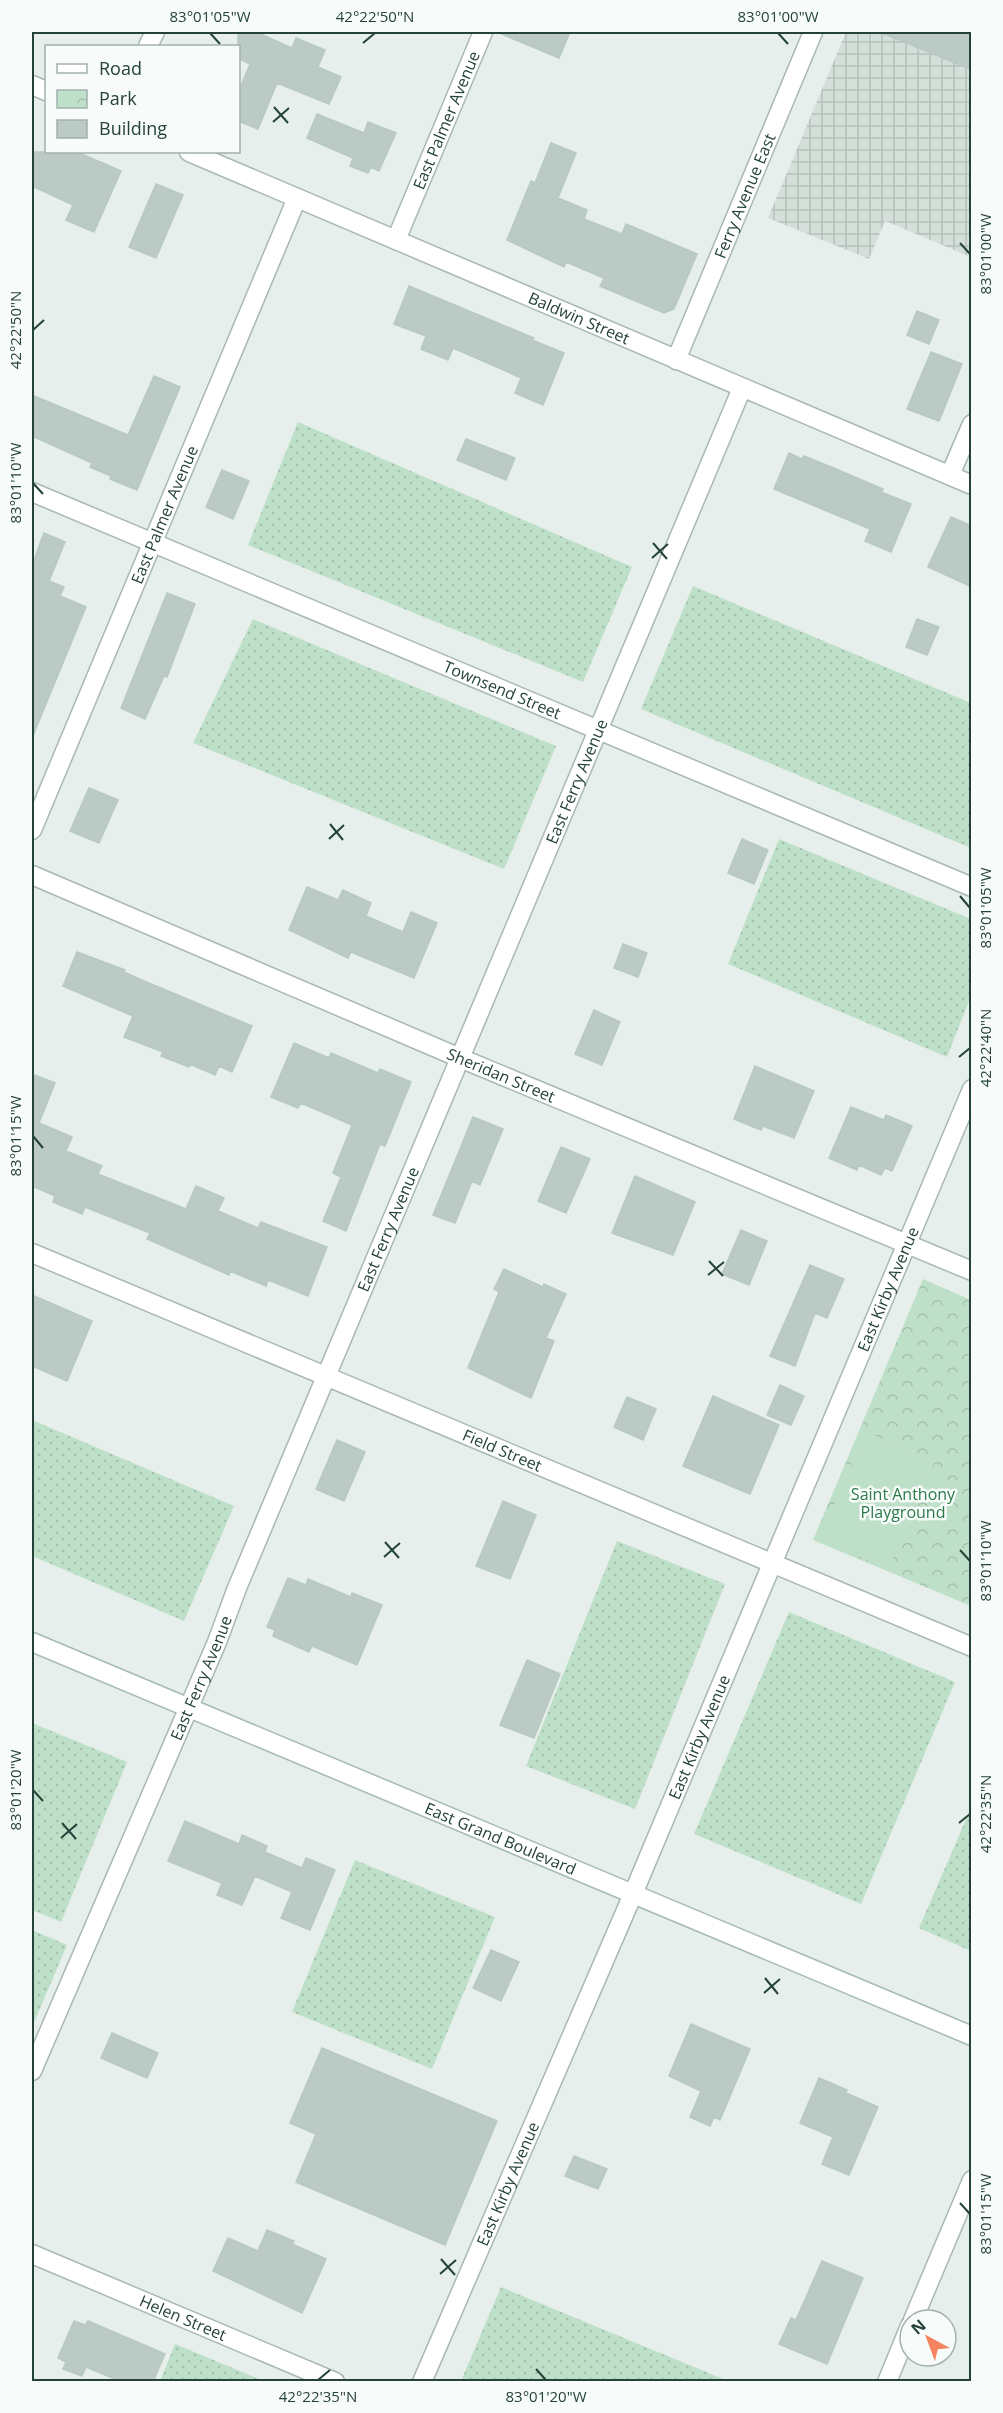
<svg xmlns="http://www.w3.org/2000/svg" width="1003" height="2413" viewBox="0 0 1003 2413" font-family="'Open Sans',sans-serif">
<defs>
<pattern id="industrial-grid" width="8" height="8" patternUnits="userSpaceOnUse" patternTransform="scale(1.5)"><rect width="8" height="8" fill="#d4dfda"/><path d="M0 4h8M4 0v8" fill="none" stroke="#b6c1bc"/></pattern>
<pattern id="grass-dots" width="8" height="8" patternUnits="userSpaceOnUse" patternTransform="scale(1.5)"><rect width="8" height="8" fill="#bfe0c8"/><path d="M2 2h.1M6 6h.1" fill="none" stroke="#a4c1ad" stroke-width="1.8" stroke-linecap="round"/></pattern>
<pattern id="park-crowns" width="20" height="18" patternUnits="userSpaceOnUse" patternTransform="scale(1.5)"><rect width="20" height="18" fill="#bfe0c8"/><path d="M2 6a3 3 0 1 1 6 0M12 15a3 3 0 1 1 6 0" fill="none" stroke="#a4c1ad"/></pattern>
</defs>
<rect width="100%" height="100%" fill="#e6efeb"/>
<path fill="url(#industrial-grid)" d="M 846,32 L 971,32 L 971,257 L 885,221 L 869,259 L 768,218 Z"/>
<path fill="url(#grass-dots)" d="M 298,422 L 632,567 L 583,682 L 248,545 Z
M 693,586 L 971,703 L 971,848 L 641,709 Z
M 253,619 L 556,746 L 504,869 L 193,743 Z
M 779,839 L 971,919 L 971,996 L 947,1057 L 728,964 Z
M 32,1420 L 234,1506 L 184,1621 L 32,1556 Z
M 617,1541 L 725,1584 L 635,1809 L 526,1766 Z
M 789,1612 L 955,1682 L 861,1904 L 694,1834 Z
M 32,1723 L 127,1762 L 61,1922 L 32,1910 Z
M 971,1808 L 971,1951 L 919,1928 Z
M 355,1860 L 495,1917 L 432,2069 L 292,2012 Z
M 32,1930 L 67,1945 L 32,2027 Z
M 501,2287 L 728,2381 L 461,2381 Z
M 175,2344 L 264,2381 L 160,2381 Z"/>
<path fill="url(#park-crowns)" d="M 923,1279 L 971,1300 L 971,1606 L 813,1540 Z"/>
<path fill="#bfe0c8" d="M 866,1432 L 935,1461 L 888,1569 L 819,1539 Z"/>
<path fill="#bbcac4" stroke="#b8c9c2" stroke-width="1.5" d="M 238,32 L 256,32 L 292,48 L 296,38 L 325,50 L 318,67 L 341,77 L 329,104 L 277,83 L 258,129 L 238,121 L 238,93 L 250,64 L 238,58 Z
M 497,32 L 570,32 L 559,58 Z
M 880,32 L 972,32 L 972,70 Z
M 317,114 L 364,133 L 368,122 L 396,133 L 379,171 L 371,167 L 368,173 L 350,166 L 353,158 L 307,138 Z
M 551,143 L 576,153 L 558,198 L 587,210 L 584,219 L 622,234 L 626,224 L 697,254 L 674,309 L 664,313 L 600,286 L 604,278 L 566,262 L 564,267 L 507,240 L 531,181 L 535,183 Z
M 32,152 L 77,152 L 121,171 L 94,232 L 66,220 L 73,205 L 32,186 Z
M 156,184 L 183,195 L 156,258 L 129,247 Z
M 409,286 L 534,338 L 532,340 L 564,353 L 543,405 L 515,393 L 521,378 L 490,364 L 453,348 L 448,360 L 421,349 L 426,336 L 394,324 Z
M 917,311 L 939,320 L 929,344 L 907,335 Z
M 931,352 L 962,364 L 939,421 L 907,409 Z
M 154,376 L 180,387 L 137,490 L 110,479 L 111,476 L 90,467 L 92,463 L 32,436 L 32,395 L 128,435 Z
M 466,439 L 515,458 L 506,480 L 457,460 Z
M 789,453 L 802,459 L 804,456 L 836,469 L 883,489 L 881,492 L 911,504 L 891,552 L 865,541 L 870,529 L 774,489 Z
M 222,470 L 249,481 L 233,519 L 206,507 Z
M 951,517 L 972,526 L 972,587 L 928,567 Z
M 44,533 L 65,542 L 49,581 L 64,587 L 60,596 L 86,607 L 32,738 L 32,565 Z
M 167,593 L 195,604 L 167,677 L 164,676 L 145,719 L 121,708 Z
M 917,619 L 939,627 L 927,655 L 906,647 Z
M 89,788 L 118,800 L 99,843 L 70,831 Z
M 742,839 L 768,850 L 754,884 L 728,873 Z
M 307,887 L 338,900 L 343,890 L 371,903 L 366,916 L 403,932 L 411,912 L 437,923 L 414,978 L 351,952 L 348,958 L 289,930 Z
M 623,944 L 647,953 L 638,977 L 614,968 Z
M 77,952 L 125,970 L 124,972 L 144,981 L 252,1026 L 232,1072 L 219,1066 L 215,1075 L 190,1064 L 189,1067 L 161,1056 L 163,1052 L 124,1037 L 133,1016 L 63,986 Z
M 594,1010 L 620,1022 L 602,1065 L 575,1054 Z
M 294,1043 L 329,1058 L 331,1053 L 378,1073 L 380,1069 L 411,1082 L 385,1146 L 380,1144 L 346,1231 L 323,1221 L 341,1177 L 333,1173 L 352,1125 L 301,1103 L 298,1108 L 271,1097 Z
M 755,1066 L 814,1091 L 794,1138 L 763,1126 L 761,1130 L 734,1119 Z
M 32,1074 L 55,1083 L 39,1123 L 72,1137 L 66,1151 L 102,1166 L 98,1174 L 186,1209 L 196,1186 L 224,1198 L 218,1211 L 258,1228 L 261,1222 L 327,1247 L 308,1296 L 268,1280 L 266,1286 L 230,1271 L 229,1275 L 147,1239 L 150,1233 L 85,1207 L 82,1214 L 53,1202 L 55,1196 L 32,1186 Z
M 851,1107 L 884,1120 L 886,1115 L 912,1126 L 892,1171 L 885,1168 L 881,1175 L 859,1165 L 857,1170 L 829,1158 Z
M 473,1117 L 503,1129 L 480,1185 L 472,1181 L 455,1223 L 433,1215 Z
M 561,1147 L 590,1159 L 566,1213 L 538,1201 Z
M 635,1176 L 695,1202 L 673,1255 L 612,1233 Z
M 741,1230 L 767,1241 L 749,1285 L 722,1274 Z
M 810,1265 L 844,1279 L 827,1318 L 815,1313 L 795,1366 L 770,1356 Z
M 504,1269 L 543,1287 L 544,1284 L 566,1294 L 546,1338 L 554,1341 L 531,1398 L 468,1368 L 499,1292 L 494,1289 Z
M 32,1295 L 92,1321 L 67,1381 L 32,1366 Z
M 780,1385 L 804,1396 L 791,1425 L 767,1415 Z
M 713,1396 L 779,1425 L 750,1494 L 683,1466 Z
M 627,1397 L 656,1409 L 643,1440 L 614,1427 Z
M 337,1440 L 365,1452 L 344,1501 L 316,1489 Z
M 503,1501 L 536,1515 L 510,1579 L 476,1566 Z
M 288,1578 L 306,1585 L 308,1579 L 351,1597 L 352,1593 L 382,1605 L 357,1665 L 312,1646 L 309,1652 L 273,1636 L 275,1630 L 267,1627 Z
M 527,1660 L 560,1674 L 534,1738 L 500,1725 Z
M 185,1821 L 239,1844 L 242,1835 L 267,1846 L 265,1852 L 302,1868 L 306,1858 L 335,1870 L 310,1930 L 281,1918 L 292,1892 L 255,1876 L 242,1905 L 217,1895 L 222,1883 L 168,1861 Z
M 491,1950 L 519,1962 L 501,2001 L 473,1988 Z
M 691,2024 L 750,2049 L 720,2120 L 714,2117 L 710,2126 L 690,2117 L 701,2091 L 669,2076 Z
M 112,2033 L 158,2053 L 147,2078 L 101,2058 Z
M 322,2048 L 497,2121 L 445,2245 L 296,2182 L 316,2134 L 290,2123 Z
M 819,2078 L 847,2090 L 846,2093 L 878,2107 L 849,2175 L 822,2164 L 833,2137 L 800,2123 Z
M 574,2156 L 607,2169 L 598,2189 L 565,2176 Z
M 267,2230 L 294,2241 L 292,2244 L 326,2259 L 302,2313 L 213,2271 L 228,2238 L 258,2251 Z
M 822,2261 L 863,2278 L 827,2364 L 779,2344 L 791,2318 L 796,2320 Z
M 74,2321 L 85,2325 L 88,2321 L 165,2354 L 153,2382 L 122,2382 L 86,2367 L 82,2376 L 63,2369 L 66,2362 L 58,2358 Z"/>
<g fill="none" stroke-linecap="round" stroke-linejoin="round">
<defs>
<g id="minor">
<path d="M 148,46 L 155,32"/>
<path d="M 32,85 L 46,91"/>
<path id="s1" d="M 189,152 L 972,485"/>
<path id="s2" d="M 396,240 L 483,32"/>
<path id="s3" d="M 676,360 L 813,32"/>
<path d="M 950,475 L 972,424"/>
<path id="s4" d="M 32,492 L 972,887"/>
<path id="s5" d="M 32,830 L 297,198"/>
<path id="s6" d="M 32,875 L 460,1058 L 972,1271"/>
<path id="s7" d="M 32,1253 L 972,1647"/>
<path id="s8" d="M 32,2071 L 217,1642 L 237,1588 L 742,388"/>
<path id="s9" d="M 32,2254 L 335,2382"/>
<path d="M 913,2320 L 972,2180"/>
<path id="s10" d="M 422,2382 L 633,1894 L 972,1089"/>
<path d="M 887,2382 L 910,2326"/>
</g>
<g id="secondary">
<path id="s11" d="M 32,1642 L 972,2036"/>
</g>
</defs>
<use href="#minor" stroke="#a8b8b2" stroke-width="21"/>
<use href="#secondary" stroke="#a4bbb3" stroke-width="21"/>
<use href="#minor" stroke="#fff" stroke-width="18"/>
<use href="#secondary" stroke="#fff" stroke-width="18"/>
</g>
<path fill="none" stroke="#24423a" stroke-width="2" d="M 210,33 L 220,44M 778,33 L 788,44M 363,43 L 375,33M 274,107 L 288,123M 273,122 L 289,108M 960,243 L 970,254M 33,330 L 44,320M 33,483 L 43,494M 653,543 L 667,559M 652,558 L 668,544M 330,824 L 343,840M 329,839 L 344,825M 960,896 L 970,908M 959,1057 L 970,1048M 33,1136 L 43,1148M 709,1261 L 723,1276M 708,1275 L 724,1262M 385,1542 L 399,1558M 960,1550 L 970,1561M 384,1557 L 400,1543M 33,1790 L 43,1801M 62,1823 L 76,1839M 959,1823 L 970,1814M 61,1838 L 77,1824M 765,1978 L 778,1994M 764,1993 L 780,1979M 960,2203 L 970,2214M 441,2259 L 455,2275M 440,2274 L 456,2260M 536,2369 L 546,2380M 318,2380 L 330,2370"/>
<g text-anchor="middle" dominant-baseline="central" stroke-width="5" stroke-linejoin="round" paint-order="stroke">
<g font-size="16" fill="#24423a" stroke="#f7fbf9">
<text stroke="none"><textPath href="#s2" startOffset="130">East Palmer Avenue</textPath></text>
<text stroke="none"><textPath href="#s3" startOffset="178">Ferry Avenue East</textPath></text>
<text stroke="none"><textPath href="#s1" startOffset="424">Baldwin Street</textPath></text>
<text stroke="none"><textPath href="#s5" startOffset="342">East Palmer Avenue</textPath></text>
<text stroke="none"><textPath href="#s4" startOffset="510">Townsend Street</textPath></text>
<text stroke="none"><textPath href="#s8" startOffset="1400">East Ferry Avenue</textPath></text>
<text stroke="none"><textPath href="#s6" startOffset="510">Sheridan Street</textPath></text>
<text stroke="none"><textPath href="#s8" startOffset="914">East Ferry Avenue</textPath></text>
<text stroke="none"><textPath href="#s10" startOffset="1188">East Kirby Avenue</textPath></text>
<text stroke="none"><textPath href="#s7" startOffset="510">Field Street</textPath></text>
<text stroke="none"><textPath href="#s8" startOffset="428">East Ferry Avenue</textPath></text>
<text stroke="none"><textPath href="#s10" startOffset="702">East Kirby Avenue</textPath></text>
<text stroke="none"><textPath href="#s11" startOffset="508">East Grand Boulevard</textPath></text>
<text stroke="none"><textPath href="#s10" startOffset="216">East Kirby Avenue</textPath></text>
<text stroke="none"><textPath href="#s9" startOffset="164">Helen Street</textPath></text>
</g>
<g font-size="16" fill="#2d7a4b" stroke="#f7fbf9">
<text x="903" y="1494">Saint Anthony<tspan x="903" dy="18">Playground</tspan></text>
</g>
</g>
<rect width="1003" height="2413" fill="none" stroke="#f7fbf9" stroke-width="66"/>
<rect x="45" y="45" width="195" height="108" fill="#f7fbf9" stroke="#a3b1ad" stroke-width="1.5"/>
<rect x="57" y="64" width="30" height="9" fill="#ffffff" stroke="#a3b1ad" stroke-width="1.5"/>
<text x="99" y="75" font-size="18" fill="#24423a">Road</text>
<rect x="57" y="90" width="30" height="18" fill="url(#park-crowns)" stroke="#a3b1ad" stroke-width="1.5"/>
<text x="99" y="105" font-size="18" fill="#24423a">Park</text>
<rect x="57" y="120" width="30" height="18" fill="#bbcac4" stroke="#a3b1ad" stroke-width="1.5"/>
<text x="99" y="135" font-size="18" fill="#24423a">Building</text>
<g transform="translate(928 2338) rotate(319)"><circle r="28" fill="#f7fbf9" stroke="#a3b1ad" stroke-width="1.5"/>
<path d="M0-4.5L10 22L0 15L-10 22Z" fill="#f4845f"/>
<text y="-9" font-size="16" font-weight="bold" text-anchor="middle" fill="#24423a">N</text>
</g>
<rect x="33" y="33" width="937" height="2347" fill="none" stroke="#24423a" stroke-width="2"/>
<g font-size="15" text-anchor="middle" fill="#24423a">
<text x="210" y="22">83°01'05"W</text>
<text x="375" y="22">42°22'50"N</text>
<text x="778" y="22">83°01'00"W</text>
<text transform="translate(986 254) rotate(-90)" y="5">83°01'00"W</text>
<text transform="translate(16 330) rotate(-90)" y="5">42°22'50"N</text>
<text transform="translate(16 483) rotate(-90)" y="5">83°01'10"W</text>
<text transform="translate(986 908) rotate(-90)" y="5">83°01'05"W</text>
<text transform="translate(986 1048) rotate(-90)" y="5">42°22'40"N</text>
<text transform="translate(16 1136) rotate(-90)" y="5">83°01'15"W</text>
<text transform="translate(986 1561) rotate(-90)" y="5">83°01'10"W</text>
<text transform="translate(16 1790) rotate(-90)" y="5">83°01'20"W</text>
<text transform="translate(986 1814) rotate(-90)" y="5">42°22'35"N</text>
<text transform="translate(986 2214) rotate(-90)" y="5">83°01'15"W</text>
<text x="318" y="2402">42°22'35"N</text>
<text x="546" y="2402">83°01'20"W</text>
</g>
</svg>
